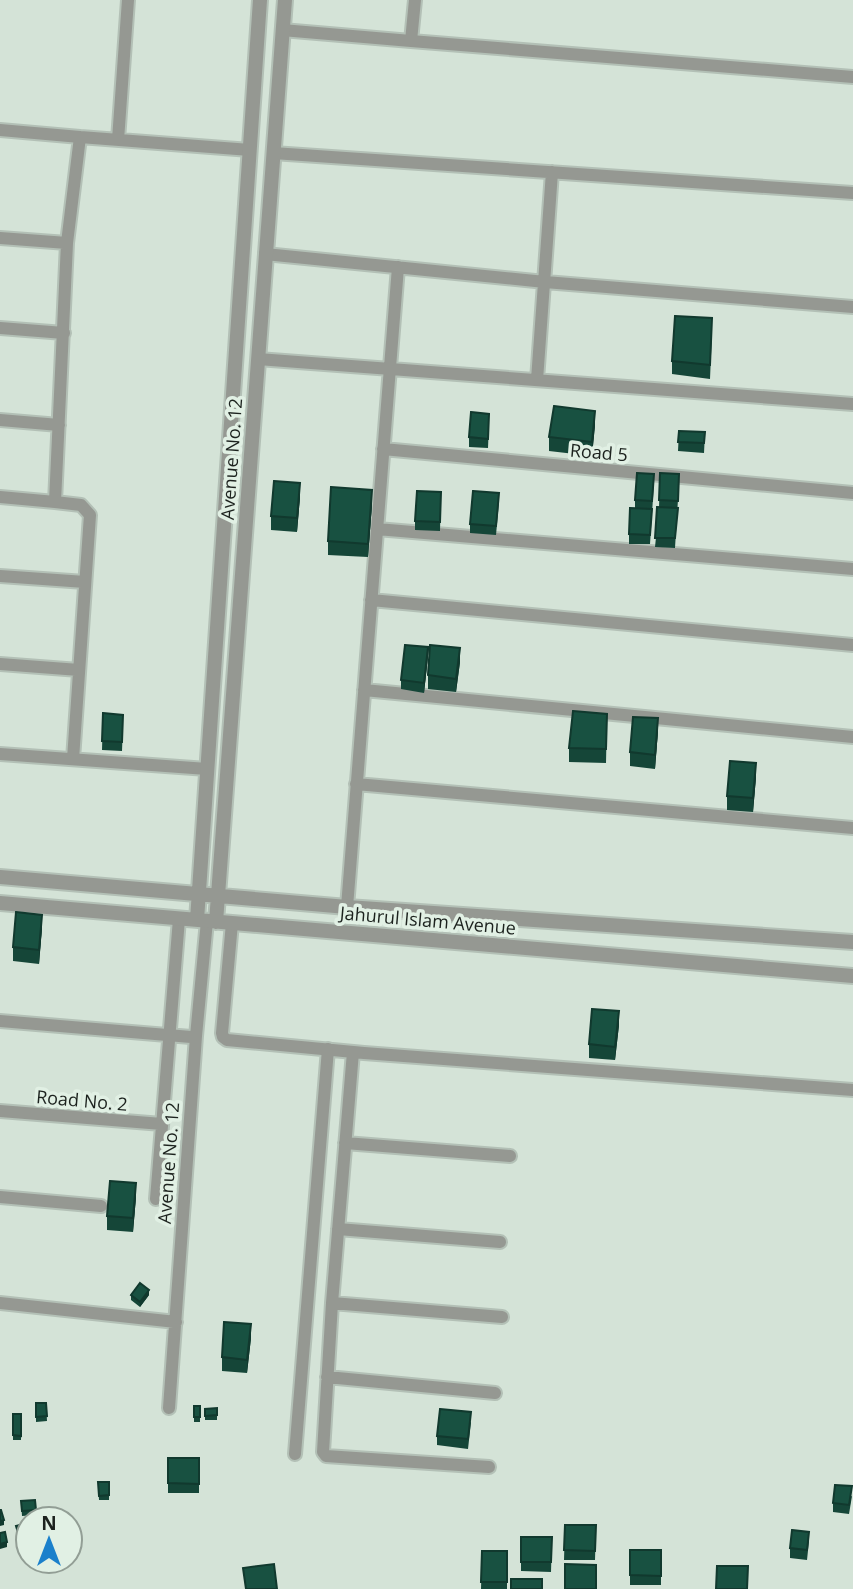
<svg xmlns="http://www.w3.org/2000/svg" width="853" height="1589" viewBox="0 0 853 1589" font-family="'Open Sans',sans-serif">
<rect width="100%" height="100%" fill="#d4e3d7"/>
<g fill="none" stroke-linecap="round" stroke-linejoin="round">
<defs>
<path id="minor" d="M 282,30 L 411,41 L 415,0
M 411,41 L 853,77
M 0,130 L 80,137 L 250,150
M 118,140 L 128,0
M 273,153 L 853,193
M 0,238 L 67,243
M 265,254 L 545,282 L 853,307
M 0,328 L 64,333
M 258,359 L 853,404
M 537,380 L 552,172
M 0,420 L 59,425
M 383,449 L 853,493
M 0,497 L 55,502
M 377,529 L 853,569
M 0,576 L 85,582
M 371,600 L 853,645
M 0,664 L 79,670
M 364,690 L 853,737
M 0,754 L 207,769
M 73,759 L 90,515 L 81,505 L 55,502 L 67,243 L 80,137
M 356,784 L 853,828
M 347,907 L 398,267
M 232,923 L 222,1033 L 223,1037 L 227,1040 L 364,1053 L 853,1090
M 0,1021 L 191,1037 L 196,1036
M 353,1052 L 332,1303 L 323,1452 L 326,1456 L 489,1467
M 0,1111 L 162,1124
M 345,1143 L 510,1156
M 0,1197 L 101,1206
M 156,1199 L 179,919
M 338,1229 L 500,1242
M 0,1303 L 176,1322
M 332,1303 L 502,1317
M 327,1377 L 495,1393
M 169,1408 L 196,1036 L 207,921
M 295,1454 L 328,1049"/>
<path id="tertiary" d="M 0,877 L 347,907 L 853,942
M 0,903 L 853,976
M 197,920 L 260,0
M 216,922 L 285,0"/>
</defs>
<use href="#minor" stroke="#b3c0b6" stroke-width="16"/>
<use href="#tertiary" stroke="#b3c0b6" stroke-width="18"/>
<use href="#minor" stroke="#959892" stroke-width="12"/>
<use href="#tertiary" stroke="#959892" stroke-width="14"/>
</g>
<path fill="#154638" d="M 712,332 L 710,379 L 672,374 L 672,361 Z
M 489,423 L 488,448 L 469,447 L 469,437 Z
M 595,425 L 592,456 L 549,451 L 549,437 Z
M 679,431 L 705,432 L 704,453 L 678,451 Z
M 660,473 L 679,483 L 675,548 L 655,547 L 659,508 Z
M 654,483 L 650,544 L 629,544 L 629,534 L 635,509 L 635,500 Z
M 441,492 L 440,531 L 415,530 L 415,521 Z
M 300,497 L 297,532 L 271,530 L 271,516 Z
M 499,502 L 496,535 L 470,533 L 470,524 Z
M 372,504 L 368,557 L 328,555 L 328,541 Z
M 428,656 L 424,693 L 401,689 L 401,680 Z
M 460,662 L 456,692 L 428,689 L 428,675 Z
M 103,713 L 123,724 L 122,751 L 102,750 Z
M 607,714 L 606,763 L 569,762 L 569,748 Z
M 658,731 L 655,769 L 630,766 L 630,752 Z
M 756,777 L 753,812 L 727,810 L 727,796 Z
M 42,928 L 39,964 L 13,961 L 13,947 Z
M 619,1025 L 615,1060 L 589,1058 L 589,1044 Z
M 136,1197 L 133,1232 L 107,1230 L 107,1216 Z
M 131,1295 L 149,1295 L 140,1307 L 131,1300 Z
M 251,1338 L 247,1373 L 222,1371 L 222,1357 Z
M 36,1403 L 46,1403 L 47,1421 L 36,1422 Z
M 194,1406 L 200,1406 L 200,1422 L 194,1422 Z
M 217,1408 L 217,1420 L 205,1420 L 205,1409 Z
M 13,1414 L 21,1414 L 21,1440 L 13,1440 Z
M 471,1422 L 468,1449 L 437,1445 L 437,1436 Z
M 168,1458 L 199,1458 L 199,1493 L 168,1493 Z
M 98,1482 L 109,1482 L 109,1500 L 99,1500 Z
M 852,1496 L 849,1514 L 833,1512 L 833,1503 Z
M 35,1500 L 36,1515 L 22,1516 L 21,1501 Z
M 565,1525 L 596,1525 L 595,1560 L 564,1560 Z
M 521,1537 L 552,1537 L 551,1572 L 521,1571 Z
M 809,1541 L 807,1560 L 790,1558 L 790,1548 Z
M 630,1550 L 661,1550 L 661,1585 L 630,1585 Z
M 482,1551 L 507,1551 L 507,1589 L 481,1589 Z"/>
<path fill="#11392e" d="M 595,411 L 595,425 L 592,456 L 592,442 Z
M 300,483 L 300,497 L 297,532 L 297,518 Z
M 372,490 L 372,504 L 368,557 L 368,544 Z
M 428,647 L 428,656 L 424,693 L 424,683 Z
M 460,648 L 460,662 L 456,692 L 456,679 Z
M 658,718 L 658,731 L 655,769 L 655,755 Z
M 756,763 L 756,777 L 753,812 L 753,798 Z
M 42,915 L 42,928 L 39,964 L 39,950 Z
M 619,1011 L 619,1025 L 615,1060 L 615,1047 Z
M 136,1183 L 136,1197 L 133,1232 L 133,1218 Z
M 149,1290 L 149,1295 L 140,1307 L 140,1302 Z
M 251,1324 L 251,1338 L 247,1373 L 247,1360 Z
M 4,1520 L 4,1525 L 0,1526 L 0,1521 Z
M 28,1533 L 28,1538 L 19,1540 L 19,1536 Z
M 7,1542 L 7,1547 L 0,1549 L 0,1544 Z"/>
<path fill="#185141" stroke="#11392e" stroke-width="2" d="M 675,316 L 712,318 L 710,365 L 672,361 Z
M 554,406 L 595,411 L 592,442 L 549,437 Z
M 471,412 L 489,414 L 488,439 L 469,437 Z
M 679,431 L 705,432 L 704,443 L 678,442 Z
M 637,473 L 654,474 L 652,501 L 635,500 Z
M 660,473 L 679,474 L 678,501 L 659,500 Z
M 274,481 L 300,483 L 297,518 L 271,516 Z
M 331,487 L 372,490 L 368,544 L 328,541 Z
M 417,491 L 441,492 L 440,522 L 415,521 Z
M 473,491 L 499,493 L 496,526 L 470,524 Z
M 657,507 L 678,508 L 675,538 L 655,538 Z
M 630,508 L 652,509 L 650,535 L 629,534 Z
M 405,645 L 428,647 L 424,683 L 401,680 Z
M 430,645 L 460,648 L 456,679 L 428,675 Z
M 573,711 L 607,714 L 606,749 L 569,748 Z
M 103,713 L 123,715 L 122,742 L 102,741 Z
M 633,717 L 658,718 L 655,755 L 630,752 Z
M 730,761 L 756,763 L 753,798 L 727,796 Z
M 16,912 L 42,915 L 39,950 L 13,947 Z
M 592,1009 L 619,1011 L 615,1047 L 589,1044 Z
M 110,1181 L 136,1183 L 133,1218 L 107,1216 Z
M 140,1283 L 149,1290 L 140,1302 L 131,1295 Z
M 224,1322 L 251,1324 L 247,1360 L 222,1357 Z
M 36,1403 L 46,1403 L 47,1416 L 36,1417 Z
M 194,1406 L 200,1406 L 200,1417 L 194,1417 Z
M 217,1408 L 217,1415 L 205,1416 L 205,1409 Z
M 440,1409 L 471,1412 L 468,1439 L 437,1436 Z
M 13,1414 L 21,1414 L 21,1436 L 13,1435 Z
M 168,1458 L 199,1458 L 199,1484 L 168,1483 Z
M 98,1482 L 109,1482 L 109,1495 L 99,1496 Z
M 835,1485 L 852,1486 L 849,1505 L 833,1503 Z
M 35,1500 L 36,1510 L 22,1511 L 21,1501 Z
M 0,1510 L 1,1510 L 4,1520 L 0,1521 Z
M 28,1523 L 28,1533 L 19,1536 L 16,1526 Z
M 565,1525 L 596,1525 L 595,1551 L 564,1550 Z
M 792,1530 L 809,1532 L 807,1550 L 790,1548 Z
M 5,1532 L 7,1542 L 0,1544 L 0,1533 Z
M 521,1537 L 552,1537 L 551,1562 L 521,1562 Z
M 630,1550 L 661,1550 L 661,1576 L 630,1575 Z
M 482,1551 L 507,1551 L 507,1582 L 481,1582 Z
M 274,1564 L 277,1589 L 246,1589 L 243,1568 Z
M 565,1564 L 596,1565 L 596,1589 L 565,1589 Z
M 717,1566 L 748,1566 L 747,1589 L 716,1589 Z
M 511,1579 L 542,1579 L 542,1589 L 511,1589 Z"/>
<g text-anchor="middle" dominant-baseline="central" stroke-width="7" stroke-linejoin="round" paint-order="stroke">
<g font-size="18" fill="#1c221e" stroke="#e1f0e4">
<text transform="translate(599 452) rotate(5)">Road 5</text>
<text transform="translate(231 459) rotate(-86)">Avenue No. 12</text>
<text transform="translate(428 920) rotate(5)">Jahurul Islam Avenue</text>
<text transform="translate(82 1100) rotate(5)">Road No. 2</text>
<text transform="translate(168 1163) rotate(-86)">Avenue No. 12</text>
</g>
</g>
<g transform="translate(49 1540)"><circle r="33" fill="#e1f0e4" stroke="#929e95" stroke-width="2"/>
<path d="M0-5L12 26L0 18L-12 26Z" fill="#1a80cb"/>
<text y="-10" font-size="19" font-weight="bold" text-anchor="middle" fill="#1c221e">N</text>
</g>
</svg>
